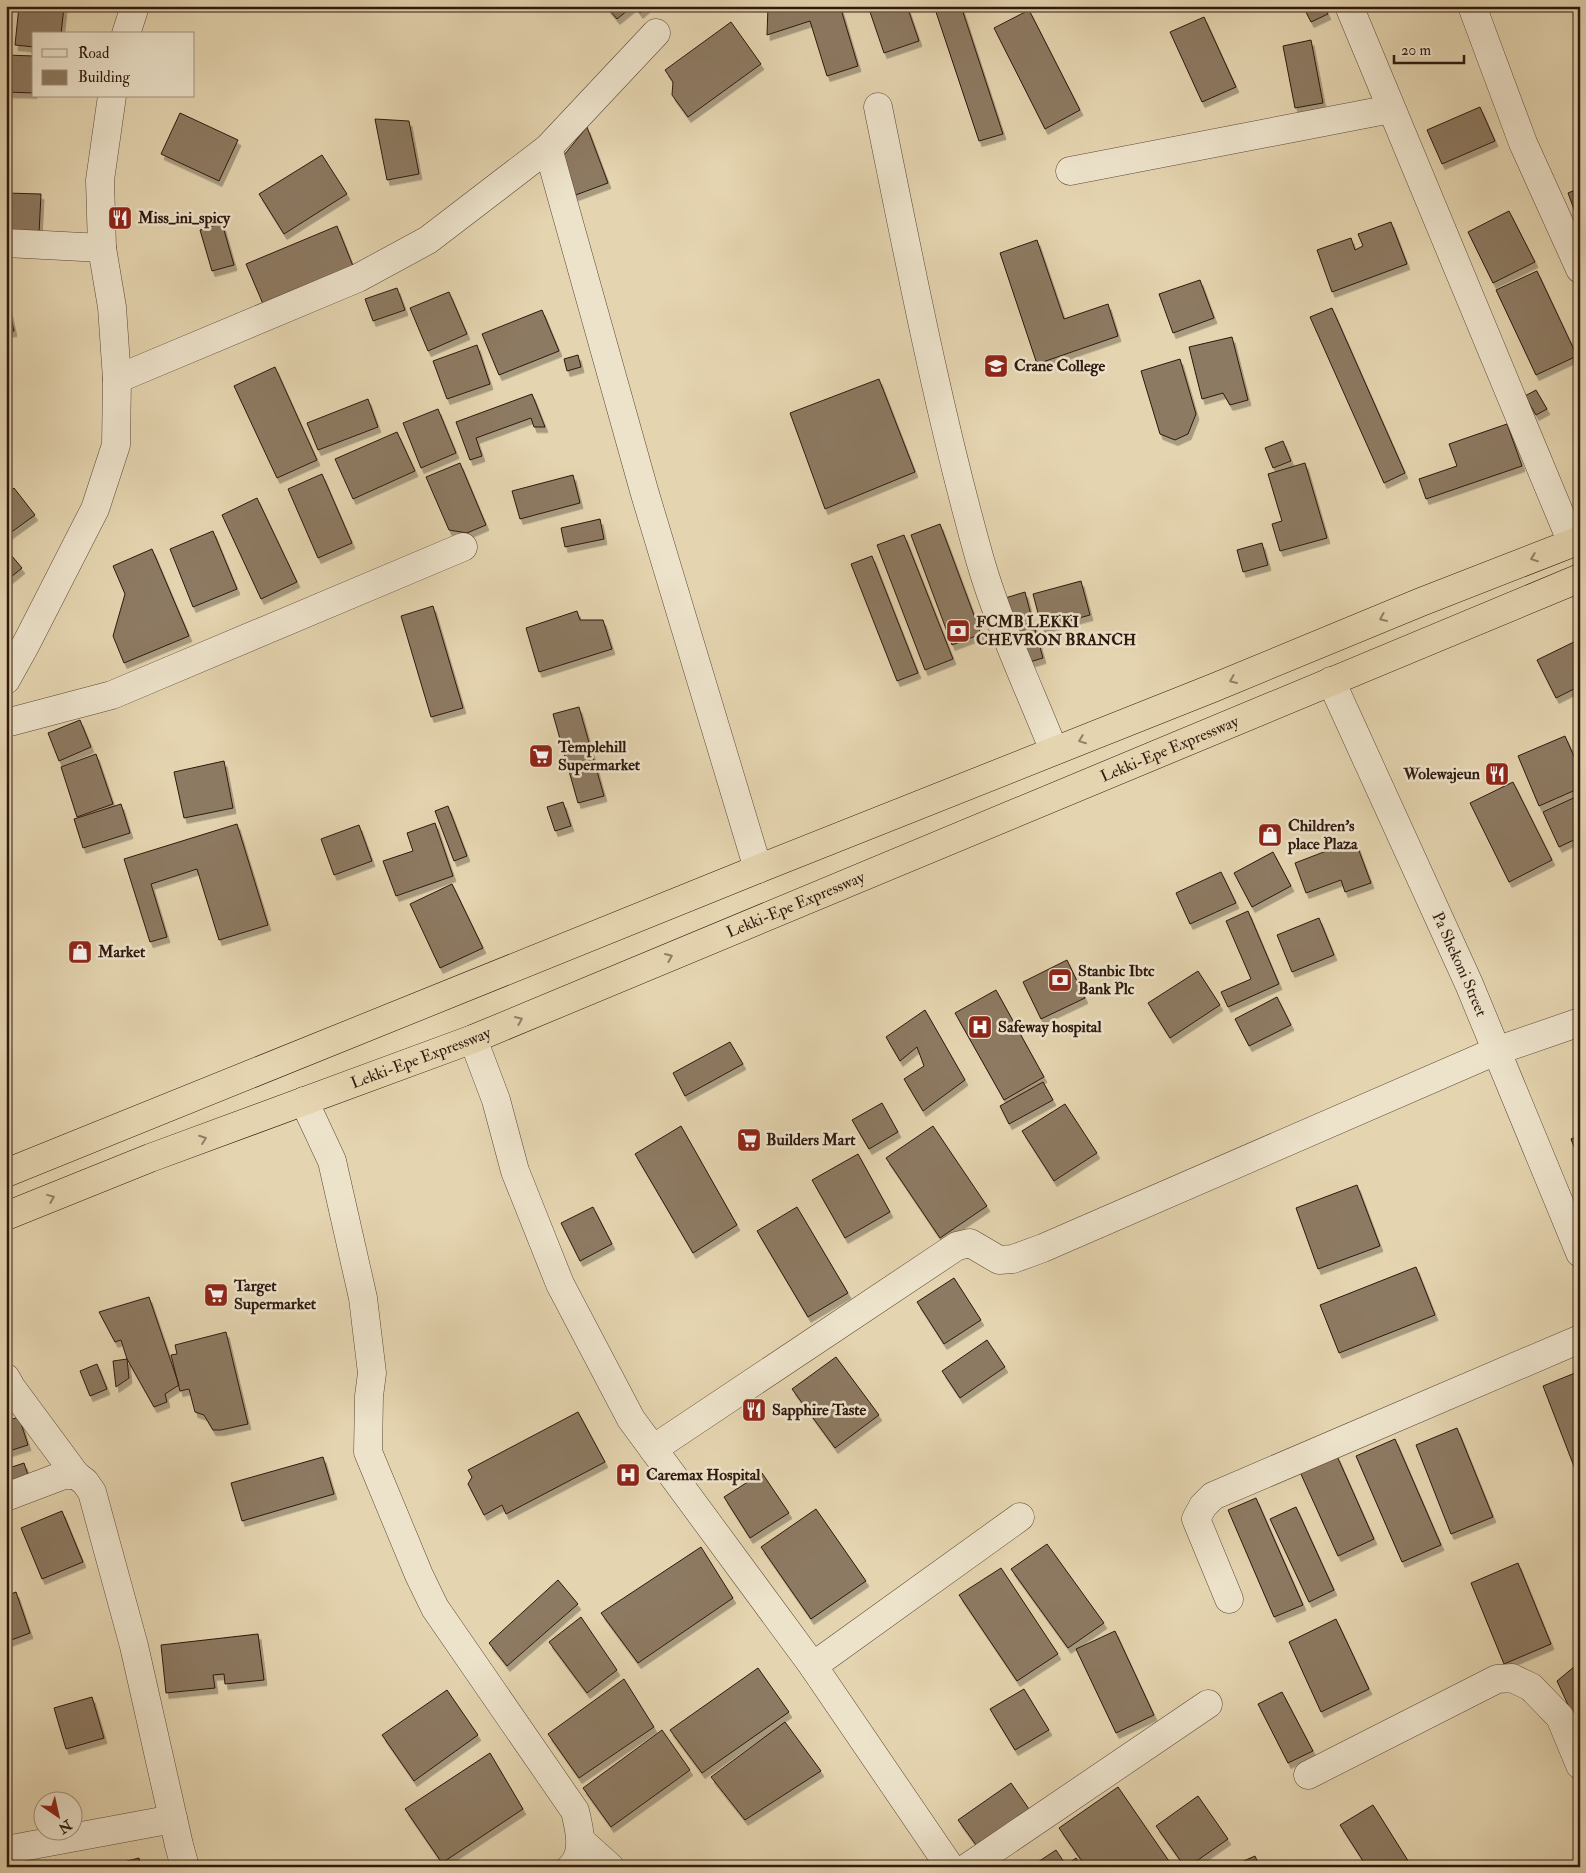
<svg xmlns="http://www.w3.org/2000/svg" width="1586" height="1873" viewBox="0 0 1586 1873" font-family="'IM FELL Double Pica',serif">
<defs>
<filter id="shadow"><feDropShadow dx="3" dy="5.5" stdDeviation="0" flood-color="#0004"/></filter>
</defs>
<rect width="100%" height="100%" fill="#e4d4af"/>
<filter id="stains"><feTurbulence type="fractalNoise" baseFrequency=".004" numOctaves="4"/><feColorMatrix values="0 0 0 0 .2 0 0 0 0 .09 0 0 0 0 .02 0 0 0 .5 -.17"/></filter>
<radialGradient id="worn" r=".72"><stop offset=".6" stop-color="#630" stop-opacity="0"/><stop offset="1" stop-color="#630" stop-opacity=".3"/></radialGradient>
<path fill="#8d7a62" stroke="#2e180e" filter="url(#shadow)" d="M 19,6 L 64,7 L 61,34 L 34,34 L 34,47 L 15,45 Z
M 606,6 L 633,6 L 617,19 Z
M 635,6 L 648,6 L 640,13 Z
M 768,6 L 840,6 L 858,66 L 827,76 L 810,21 L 767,35 Z
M 868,6 L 907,6 L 919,41 L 884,53 Z
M 934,6 L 961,6 L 1003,134 L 979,141 Z
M 1303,6 L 1324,6 L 1328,14 L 1311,22 Z
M 1029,10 L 1080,110 L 1045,129 L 994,28 Z
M 1204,17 L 1236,87 L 1202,102 L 1170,32 Z
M 731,22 L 761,64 L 688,117 L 672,95 L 673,82 L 665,70 Z
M 1311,40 L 1323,103 L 1295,108 L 1283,46 Z
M 6,55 L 34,56 L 34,93 L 6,92 Z
M 1480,107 L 1495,141 L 1442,164 L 1427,130 Z
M 180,113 L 238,140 L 219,181 L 161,154 Z
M 375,119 L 409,121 L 419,174 L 387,180 Z
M 587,127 L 608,183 L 573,196 L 560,160 Z
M 322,155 L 347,194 L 284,234 L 259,194 Z
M 1580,188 L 1580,222 L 1579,223 L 1568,193 Z
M 6,193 L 41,194 L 39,234 L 6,232 Z
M 1509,211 L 1535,262 L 1493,283 L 1468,232 Z
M 1391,222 L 1407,264 L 1332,292 L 1317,250 L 1351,238 L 1355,250 L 1363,246 L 1358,234 Z
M 222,223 L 234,265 L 212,271 L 200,230 Z
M 337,226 L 353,266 L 263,304 L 246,264 Z
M 1037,240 L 1064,319 L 1108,304 L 1118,336 L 1037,364 L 1000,253 Z
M 1537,271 L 1577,356 L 1536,375 L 1496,290 Z
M 1200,280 L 1214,318 L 1173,333 L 1159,294 Z
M 397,288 L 405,310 L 373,321 L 365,299 Z
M 449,292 L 467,334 L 428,351 L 410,308 Z
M 6,295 L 14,331 L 6,332 Z
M 1332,308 L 1405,473 L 1384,483 L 1310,317 Z
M 542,310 L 559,351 L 499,375 L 482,334 Z
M 1232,337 L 1248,400 L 1230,405 L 1223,393 L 1202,399 L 1189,347 Z
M 477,345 L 490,384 L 447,399 L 433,361 Z
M 578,355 L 581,367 L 567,371 L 564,359 Z
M 1180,359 L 1196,414 L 1188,434 L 1175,440 L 1160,434 L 1141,371 Z
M 275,367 L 317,460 L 277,478 L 234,386 Z
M 879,379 L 915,472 L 825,509 L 790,413 Z
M 1536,390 L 1547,409 L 1536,415 L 1525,396 Z
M 532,394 L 545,427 L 534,427 L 531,418 L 476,438 L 482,456 L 470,460 L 456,422 Z
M 368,399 L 378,427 L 318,450 L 307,423 Z
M 438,409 L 456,453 L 421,468 L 403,423 Z
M 1507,424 L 1522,466 L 1426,499 L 1419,479 L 1457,466 L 1449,444 Z
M 397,432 L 415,471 L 353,499 L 335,459 Z
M 1283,441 L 1291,461 L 1273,468 L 1265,448 Z
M 460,463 L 486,525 L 467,533 L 449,530 L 426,477 Z
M 1305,463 L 1327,538 L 1280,551 L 1272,524 L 1282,521 L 1268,474 Z
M 322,474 L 352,543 L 318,558 L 288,489 Z
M 573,475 L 580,503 L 520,519 L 512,491 Z
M 14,488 L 35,515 L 6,536 L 6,494 Z
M 257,498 L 297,582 L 261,599 L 222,515 Z
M 600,519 L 604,539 L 565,547 L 561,528 Z
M 940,524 L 981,634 L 952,645 L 911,535 Z
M 213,531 L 237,589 L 193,607 L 170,549 Z
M 904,535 L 953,659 L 925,670 L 877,545 Z
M 1262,543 L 1268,565 L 1243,572 L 1237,550 Z
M 6,549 L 22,568 L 6,581 Z
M 152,549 L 189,636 L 124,663 L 113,636 L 125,594 L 113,566 Z
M 872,556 L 918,673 L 897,681 L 851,564 Z
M 1081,581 L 1090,615 L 1042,628 L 1033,594 Z
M 1025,592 L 1031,615 L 1008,621 L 1002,599 Z
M 433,606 L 463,708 L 431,717 L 401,616 Z
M 577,611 L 580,620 L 603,620 L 612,649 L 539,672 L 526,628 Z
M 1033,622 L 1043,658 L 1023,664 L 1013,627 Z
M 1580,639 L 1580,686 L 1556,698 L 1537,660 Z
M 579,707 L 604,796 L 578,803 L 553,714 Z
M 80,720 L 91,747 L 59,761 L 48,733 Z
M 1565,736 L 1580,770 L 1580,788 L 1539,806 L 1518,756 Z
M 96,754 L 113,804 L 77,817 L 61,767 Z
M 224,761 L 233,808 L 184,818 L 174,772 Z
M 1513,782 L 1552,860 L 1509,882 L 1470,803 Z
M 1580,795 L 1580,837 L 1559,847 L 1543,812 Z
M 563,802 L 571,826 L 555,831 L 547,807 Z
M 121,804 L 130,833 L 83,848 L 74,819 Z
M 448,806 L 467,856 L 454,861 L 435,811 Z
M 435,823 L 453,876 L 396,896 L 383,861 L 413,851 L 407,833 Z
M 237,824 L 268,925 L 219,940 L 197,869 L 151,884 L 167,937 L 150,942 L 124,859 Z
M 359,825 L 372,861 L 334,875 L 321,839 Z
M 1355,840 L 1371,883 L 1345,892 L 1341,880 L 1306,893 L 1295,863 Z
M 1273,852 L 1291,886 L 1252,907 L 1234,873 Z
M 1221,872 L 1236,903 L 1190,924 L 1176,893 Z
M 452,884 L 483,948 L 440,968 L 410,904 Z
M 1248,911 L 1279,984 L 1228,1007 L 1221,992 L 1251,979 L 1226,921 Z
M 1319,918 L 1334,955 L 1292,972 L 1277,935 Z
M 1067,960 L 1085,998 L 1041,1019 L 1023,982 Z
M 1198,971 L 1220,1005 L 1170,1038 L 1148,1003 Z
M 996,990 L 1044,1077 L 1004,1100 L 955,1013 Z
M 1277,997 L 1291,1025 L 1249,1046 L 1235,1019 Z
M 925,1010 L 965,1080 L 923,1111 L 904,1079 L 924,1066 L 917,1047 L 900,1061 L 886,1037 Z
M 730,1042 L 743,1064 L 685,1096 L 673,1073 Z
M 1043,1082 L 1053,1100 L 1009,1124 L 1000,1106 Z
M 882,1103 L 898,1132 L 869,1149 L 852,1120 Z
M 1065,1104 L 1097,1153 L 1054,1181 L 1022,1131 Z
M 681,1126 L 737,1225 L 693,1253 L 635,1154 Z
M 933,1126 L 987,1206 L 940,1238 L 886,1158 Z
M 1580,1135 L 1580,1162 L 1571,1139 Z
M 858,1154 L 890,1212 L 845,1238 L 812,1180 Z
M 1357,1185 L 1380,1246 L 1318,1269 L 1296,1208 Z
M 593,1207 L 612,1244 L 580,1261 L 561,1223 Z
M 797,1207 L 848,1293 L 808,1317 L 757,1231 Z
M 1416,1267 L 1435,1315 L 1339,1353 L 1320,1305 Z
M 954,1278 L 981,1320 L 944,1344 L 917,1302 Z
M 149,1297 L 179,1385 L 165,1394 L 167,1402 L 154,1407 L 127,1359 L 121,1340 L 115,1342 L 99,1312 Z
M 226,1332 L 248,1424 L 221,1430 L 213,1430 L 204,1415 L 195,1412 L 189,1389 L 180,1391 L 171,1355 L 177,1354 L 175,1345 Z
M 987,1340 L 1005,1367 L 960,1398 L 942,1371 Z
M 836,1357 L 879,1415 L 835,1448 L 792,1389 Z
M 127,1359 L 129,1378 L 116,1387 L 113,1361 Z
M 97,1364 L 107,1389 L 90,1396 L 80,1371 Z
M 1580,1371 L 1580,1482 L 1543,1386 Z
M 578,1412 L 605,1462 L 506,1514 L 502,1505 L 484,1515 L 468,1484 L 472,1477 L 468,1470 Z
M 19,1417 L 28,1445 L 6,1452 L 6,1421 Z
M 1457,1428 L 1493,1517 L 1451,1534 L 1416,1445 Z
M 1395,1439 L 1441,1545 L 1402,1562 L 1356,1456 Z
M 1337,1456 L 1374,1539 L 1338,1556 L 1300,1472 Z
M 323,1457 L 334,1494 L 242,1521 L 231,1483 Z
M 24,1463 L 30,1481 L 6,1489 L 6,1469 Z
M 762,1473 L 789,1513 L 750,1538 L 724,1497 Z
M 1256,1498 L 1303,1605 L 1274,1617 L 1228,1510 Z
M 1296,1507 L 1334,1590 L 1309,1602 L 1270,1519 Z
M 816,1509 L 866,1581 L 811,1619 L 761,1547 Z
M 62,1511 L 83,1562 L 42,1579 L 21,1528 Z
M 1047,1544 L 1104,1623 L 1068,1648 L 1011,1569 Z
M 701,1547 L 733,1598 L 638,1663 L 601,1613 Z
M 1518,1563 L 1551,1644 L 1504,1664 L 1471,1583 Z
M 1001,1568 L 1058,1654 L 1017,1681 L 959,1595 Z
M 558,1580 L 578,1604 L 507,1666 L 489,1643 Z
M 16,1592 L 30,1633 L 6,1642 L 6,1596 Z
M 581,1617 L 617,1670 L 587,1693 L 549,1642 Z
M 1336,1619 L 1369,1689 L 1321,1712 L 1289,1642 Z
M 1115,1631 L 1154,1715 L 1116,1733 L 1076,1649 Z
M 258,1634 L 264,1680 L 225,1684 L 224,1674 L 213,1675 L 215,1688 L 166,1693 L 161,1645 Z
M 1580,1662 L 1580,1718 L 1575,1720 L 1557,1681 Z
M 758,1668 L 789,1712 L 702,1773 L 670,1730 Z
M 624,1679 L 654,1727 L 579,1778 L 548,1734 Z
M 1024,1689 L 1049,1730 L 1015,1750 L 990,1709 Z
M 447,1690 L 478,1735 L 414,1781 L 382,1735 Z
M 1282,1692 L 1313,1751 L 1288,1763 L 1258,1704 Z
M 92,1697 L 104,1738 L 66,1749 L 54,1708 Z
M 785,1722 L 821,1771 L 745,1820 L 711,1777 Z
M 662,1730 L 690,1770 L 611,1827 L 583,1788 Z
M 490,1753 L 523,1809 L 442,1863 L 405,1809 Z
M 1011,1783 L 1031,1812 L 979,1849 L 958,1820 Z
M 1118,1787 L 1173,1867 L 1086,1867 L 1059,1828 Z
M 1198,1796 L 1228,1839 L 1188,1867 L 1185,1867 L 1156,1826 Z
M 1373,1805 L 1412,1867 L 1367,1867 L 1340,1825 Z
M 1056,1850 L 1066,1865 L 1076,1858 L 1082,1867 L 1041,1867 L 1038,1862 Z
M 1255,1856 L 1260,1867 L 1230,1867 Z
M 139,1858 L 141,1867 L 104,1867 Z"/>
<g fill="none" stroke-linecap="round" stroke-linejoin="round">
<defs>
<g id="minor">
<path d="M 1349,6 L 1572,543"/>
<path d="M 1472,6 L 1523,143 L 1580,269"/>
<path d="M 878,107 C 909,259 938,411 980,560 C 999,625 1029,688 1054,751"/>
<path d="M 548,148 L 645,494 L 758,869"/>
<path d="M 1070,171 L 1391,109"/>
<path d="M 6,243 L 102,248"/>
<path d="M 117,379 L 358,278 L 428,240 L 548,148 L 656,33"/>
<path id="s1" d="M 1331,681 L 1469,984 L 1580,1253"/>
<path d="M 6,723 L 112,695 L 463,547"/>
<path d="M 473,1039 L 496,1100 L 515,1171 L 560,1284 L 631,1419 L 813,1666 L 950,1867"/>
<path d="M 304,1101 L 332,1161 L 363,1298 L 372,1373 L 369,1396 L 368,1452 L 419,1575 L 435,1608 L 575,1811 C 579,1828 586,1853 571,1867"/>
<path d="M 6,1378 L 11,1387 L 76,1475 L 85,1482 L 92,1492 L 134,1646 L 179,1845 L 185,1867"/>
<path d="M 653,1449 L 957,1246 L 970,1243 L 999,1260 L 1013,1259 L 1043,1248 L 1496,1051 L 1580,1022"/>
<path d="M 6,1497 L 64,1475 L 76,1475"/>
<path d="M 1229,1599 L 1196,1519 L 1203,1506 L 1213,1496 L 1580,1339"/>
<path d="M 813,1666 L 1020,1517"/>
<path d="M 1308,1775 L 1497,1679 L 1512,1678 L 1531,1687 L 1560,1717 L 1580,1765"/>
<path d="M 581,1841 L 610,1867"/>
<path d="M 6,1850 L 173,1819"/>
<path d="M 968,1867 L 1208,1704"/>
</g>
<path id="tertiary" d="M 126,34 L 135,6
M 6,680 L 26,644 L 95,509 L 116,445 L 117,379 L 112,307 L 102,248 L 100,180 L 112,96"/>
<g id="trunk">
<path d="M 6,1173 L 758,869 L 1213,688 L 1421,602 L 1580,540"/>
<path id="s2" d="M 6,1216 L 150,1158 L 473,1039 L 1580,578"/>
</g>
</defs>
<use href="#minor" stroke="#5c4736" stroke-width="29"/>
<use href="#tertiary" stroke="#5c4736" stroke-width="29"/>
<use href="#trunk" stroke="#2e180e" stroke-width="29"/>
<use href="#minor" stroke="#ede3cb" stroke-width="28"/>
<use href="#tertiary" stroke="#ede3cb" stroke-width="28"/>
<use href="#trunk" stroke="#e4d4af" stroke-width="28"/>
</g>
<defs><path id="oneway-chevron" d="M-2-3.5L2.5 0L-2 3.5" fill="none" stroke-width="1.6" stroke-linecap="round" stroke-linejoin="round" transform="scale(1.25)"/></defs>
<g stroke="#927f67">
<use href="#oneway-chevron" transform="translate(1534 558) rotate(159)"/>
<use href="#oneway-chevron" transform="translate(1383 618) rotate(157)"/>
<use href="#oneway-chevron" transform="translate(1233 680) rotate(157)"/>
<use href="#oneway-chevron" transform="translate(1082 740) rotate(159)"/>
<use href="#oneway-chevron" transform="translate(669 957) rotate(-23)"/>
<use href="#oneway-chevron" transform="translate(519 1020) rotate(-23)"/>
<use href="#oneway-chevron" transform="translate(203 1139) rotate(-20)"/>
<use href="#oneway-chevron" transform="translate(51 1198) rotate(-22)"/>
</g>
<defs>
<symbol id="restaurant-square" viewBox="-11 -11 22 22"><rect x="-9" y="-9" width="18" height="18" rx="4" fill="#8f2418" stroke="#ede3cb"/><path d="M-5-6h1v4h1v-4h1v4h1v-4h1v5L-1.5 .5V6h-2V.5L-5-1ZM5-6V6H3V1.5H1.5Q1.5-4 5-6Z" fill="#fff"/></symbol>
<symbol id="school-square" viewBox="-11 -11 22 22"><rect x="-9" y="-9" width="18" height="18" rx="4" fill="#8f2418" stroke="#ede3cb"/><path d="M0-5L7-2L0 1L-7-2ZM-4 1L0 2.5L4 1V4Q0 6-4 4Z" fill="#fff"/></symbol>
<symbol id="bank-square" viewBox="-11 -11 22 22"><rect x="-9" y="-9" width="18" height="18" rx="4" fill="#8f2418" stroke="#ede3cb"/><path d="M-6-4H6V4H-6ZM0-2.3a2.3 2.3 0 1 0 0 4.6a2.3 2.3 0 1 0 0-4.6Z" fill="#fff"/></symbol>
<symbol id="supermarket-square" viewBox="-11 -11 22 22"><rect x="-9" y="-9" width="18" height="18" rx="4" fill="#8f2418" stroke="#ede3cb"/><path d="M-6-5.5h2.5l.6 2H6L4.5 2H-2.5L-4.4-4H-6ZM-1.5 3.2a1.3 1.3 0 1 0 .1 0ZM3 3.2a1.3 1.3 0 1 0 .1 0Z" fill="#fff"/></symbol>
<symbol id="shop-square" viewBox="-11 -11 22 22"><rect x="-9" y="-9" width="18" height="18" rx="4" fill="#8f2418" stroke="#ede3cb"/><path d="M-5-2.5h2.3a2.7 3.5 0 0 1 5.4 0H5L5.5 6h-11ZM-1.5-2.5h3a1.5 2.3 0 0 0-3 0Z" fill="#fff"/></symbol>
<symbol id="hospital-square" viewBox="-11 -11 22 22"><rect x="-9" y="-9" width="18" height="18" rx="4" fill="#8f2418" stroke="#ede3cb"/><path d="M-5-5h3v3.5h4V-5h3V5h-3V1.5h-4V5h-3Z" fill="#fff"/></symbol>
</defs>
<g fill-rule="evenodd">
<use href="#restaurant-square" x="106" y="204" width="28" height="28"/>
<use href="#school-square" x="982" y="352" width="28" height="28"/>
<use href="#bank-square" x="944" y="617" width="28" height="28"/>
<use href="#supermarket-square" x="527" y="742" width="28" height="28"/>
<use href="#restaurant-square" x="1483" y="760" width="28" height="28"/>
<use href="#shop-square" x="1256" y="821" width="28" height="28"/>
<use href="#shop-square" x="66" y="938" width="28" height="28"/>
<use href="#bank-square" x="1046" y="966" width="28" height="28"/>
<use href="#hospital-square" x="966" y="1013" width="28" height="28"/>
<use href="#supermarket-square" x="735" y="1126" width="28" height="28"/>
<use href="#supermarket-square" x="202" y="1281" width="28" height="28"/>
<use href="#restaurant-square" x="740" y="1396" width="28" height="28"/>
<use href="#hospital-square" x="614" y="1461" width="28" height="28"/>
</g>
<g text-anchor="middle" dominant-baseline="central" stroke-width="5" stroke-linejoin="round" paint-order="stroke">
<g font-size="16" font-weight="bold" fill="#2e180e" stroke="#ede3cb" text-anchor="start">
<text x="138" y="218">Miss_ini_spicy</text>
<text x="1014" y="366">Crane College</text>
<text x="976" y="622">FCMB LEKKI<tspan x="976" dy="18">CHEVRON BRANCH</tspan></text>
<text x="558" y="747">Templehill<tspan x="558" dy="18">Supermarket</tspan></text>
<text x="1480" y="774" text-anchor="end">Wolewajeun</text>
<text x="1288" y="826">Children's<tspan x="1288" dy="18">place Plaza</tspan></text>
<text x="98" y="952">Market</text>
<text x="1078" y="971">Stanbic Ibtc<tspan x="1078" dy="18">Bank Plc</tspan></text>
<text x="998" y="1027">Safeway hospital</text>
<text x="766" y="1140">Builders Mart</text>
<text x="234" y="1286">Target<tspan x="234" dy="18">Supermarket</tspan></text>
<text x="772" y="1410">Sapphire Taste</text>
<text x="646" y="1475">Caremax Hospital</text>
</g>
<g font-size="16" fill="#2e180e" stroke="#ede3cb">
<text stroke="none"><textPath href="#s2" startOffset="1254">Lekki-Epe Expressway</textPath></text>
<text stroke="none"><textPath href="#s2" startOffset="849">Lekki-Epe Expressway</textPath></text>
<text stroke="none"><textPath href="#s1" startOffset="311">Pa Shekoni Street</textPath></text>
<text stroke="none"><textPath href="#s2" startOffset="444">Lekki-Epe Expressway</textPath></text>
</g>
</g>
<rect width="1586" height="1873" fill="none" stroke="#e4d4af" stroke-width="25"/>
<rect x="8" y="8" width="1571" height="1858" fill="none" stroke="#2e180e" stroke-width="2.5"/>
<rect x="12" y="12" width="1561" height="1848" fill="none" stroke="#2e180e"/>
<rect x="32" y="32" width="162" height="65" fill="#ede3cb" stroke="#a1927f"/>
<rect x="42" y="49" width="25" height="8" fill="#ede3cb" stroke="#a1927f"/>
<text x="78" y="58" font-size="15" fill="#2e180e">Road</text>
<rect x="42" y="70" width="25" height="15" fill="#8d7a62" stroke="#a1927f"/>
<text x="78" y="82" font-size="15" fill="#2e180e">Building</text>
<g transform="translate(58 1816) rotate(146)"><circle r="24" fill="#ede3cb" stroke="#a1927f"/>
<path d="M0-4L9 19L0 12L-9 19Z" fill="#8f2418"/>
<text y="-8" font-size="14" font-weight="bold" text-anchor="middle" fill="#2e180e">N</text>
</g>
<path d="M1394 55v8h70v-8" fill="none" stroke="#2e180e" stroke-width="2.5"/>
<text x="1401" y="55" font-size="15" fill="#2e180e" stroke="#ede3cb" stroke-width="4" paint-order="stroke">20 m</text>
<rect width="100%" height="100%" filter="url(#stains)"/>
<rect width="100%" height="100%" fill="url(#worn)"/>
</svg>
